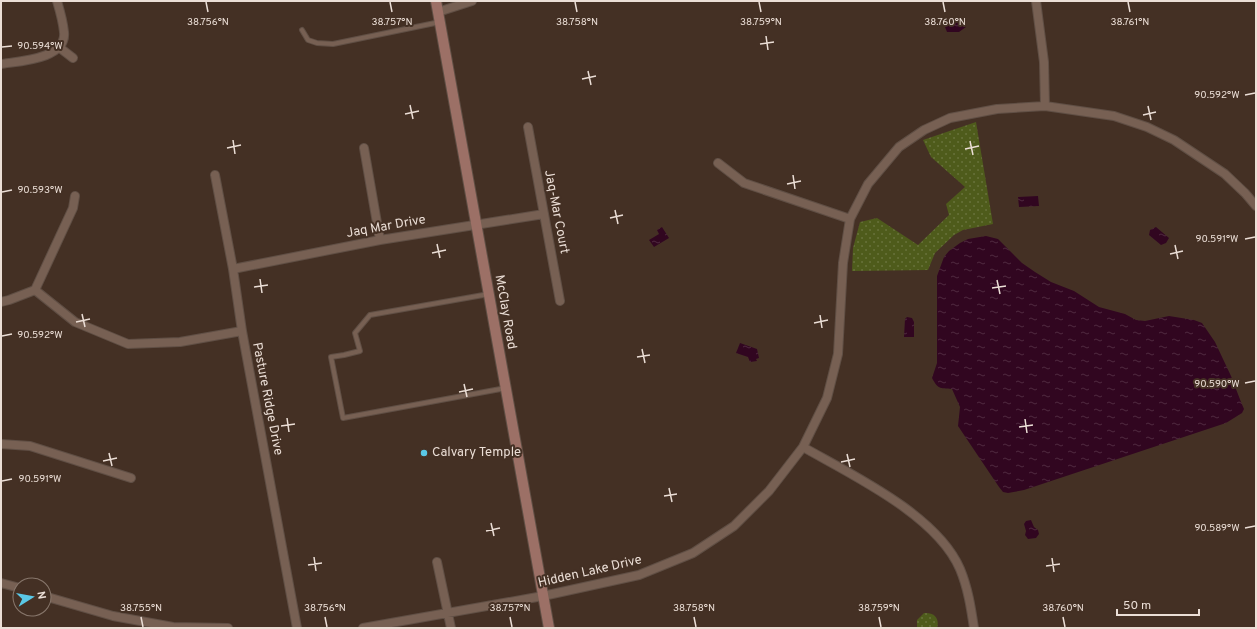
<svg xmlns="http://www.w3.org/2000/svg" width="1257" height="629" viewBox="0 0 1257 629" font-family="Overpass,sans-serif">
<defs>
<pattern id="garden-dots" width="8" height="8" patternUnits="userSpaceOnUse"><rect width="8" height="8" fill="#4e5b1b"/><path d="M2 2h.1M6 6h.1" fill="none" stroke="#68723b" stroke-width="1.8" stroke-linecap="round"/></pattern>
<pattern id="water-ripples" width="26" height="14" patternUnits="userSpaceOnUse"><rect width="26" height="14" fill="#310620"/><path d="M2 4q2-2 4 0t4 0M15 11q2-2 4 0t4 0" fill="none" stroke="#4f2a40"/></pattern>
</defs>
<rect width="100%" height="100%" fill="#443024"/>
<path fill="url(#garden-dots)" d="M 976,122 L 993,224 L 963,230 L 954,235 L 935,253 L 928,270 L 852,271 L 853,248 L 860,222 L 877,218 L 918,245 L 949,215 L 946,204 L 965,187 L 931,157 L 923,140 Z
M 924,613 C 934,612 940,618 937,628 L 917,628 L 917,620 Z"/>
<path fill="url(#water-ripples)" d="M 959,21 L 963,22 L 966,27 L 959,32 L 947,32 L 945,27 L 949,23 Z
M 1038,196 L 1039,206 L 1019,207 L 1018,197 Z
M 662,227 L 669,238 L 654,247 L 649,240 L 659,234 L 657,230 Z
M 1156,227 L 1169,238 L 1166,243 L 1161,245 L 1149,235 L 1150,230 Z
M 986,236 L 998,239 L 1022,263 L 1035,272 L 1051,282 L 1074,291 L 1099,307 L 1125,314 L 1136,320 L 1145,321 L 1169,316 L 1194,320 L 1202,323 L 1215,342 L 1231,376 L 1241,402 L 1244,409 L 1242,413 L 1226,423 L 1024,490 L 1008,493 L 1003,492 L 999,487 L 958,426 L 960,407 L 952,389 C 939,388 938,389 932,378 L 937,363 L 937,276 L 944,257 L 949,251 L 960,243 L 968,239 Z
M 907,317 L 912,318 L 914,322 L 914,337 L 904,337 L 905,319 Z
M 740,343 L 757,349 L 759,358 L 756,359 L 757,361 L 750,362 L 748,357 L 736,353 Z
M 1031,520 L 1034,527 L 1038,530 L 1039,534 L 1036,538 L 1028,539 L 1025,535 L 1026,531 L 1024,524 L 1026,521 Z"/>
<g fill="none" stroke-linecap="round" stroke-linejoin="round">
<defs>
<path id="lane" d="M 302,30 L 308,40 L 317,43 L 333,44 L 440,22
M 489,294 L 370,315 L 355,333 L 360,351 L 344,355 L 331,357 L 343,418 L 506,388"/>
<path id="street" d="M 1036,1 L 1044,62 L 1045,106
M 438,12 L 472,1
M 60,48 L 73,58
M 1,64 C 20,61 67,59 64,32 C 63,22 60,11 57,1
M 528,127 L 560,301
M 364,148 L 380,240
M 718,163 L 744,183 L 850,219
M 215,175 L 233,269 L 242,331 L 297,628
M 233,269 L 380,240 L 544,214
M 35,290 L 75,322 L 128,344 L 180,342 L 242,331
M 1,302 L 9,300 L 35,290 L 73,208 L 75,196
M 1,444 L 30,446 L 131,478
M 803,447 C 852,475 937,515 960,569 C 968,588 971,608 974,628
M 437,562 L 451,628
M 1,583 L 20,588
M 44,596 L 113,616 L 173,627 L 228,628
M 363,628 L 543,596 L 639,575 L 693,553 L 734,526 L 769,491 L 803,447 L 827,398 L 838,354 L 843,263 L 850,219 L 868,184 L 899,147 L 924,130 L 950,118 L 997,109 L 1045,106 L 1114,116 L 1147,127 L 1174,140 L 1225,174 L 1245,193 L 1256,206"/>
<path id="secondary" d="M 436,1 L 549,628"/>
</defs>
<use href="#lane" stroke="#604f45" stroke-width="6"/>
<use href="#street" stroke="#604f45" stroke-width="10"/>
<use href="#secondary" stroke="#604f45" stroke-width="12"/>
<use href="#lane" stroke="#776053" stroke-width="4"/>
<use href="#street" stroke="#776053" stroke-width="8"/>
<use href="#secondary" stroke="#9c7066" stroke-width="10"/>
</g>
<path fill="none" stroke="#ebded6" stroke-width="1.5" d="M 206,2 L 208,12M 390,2 L 392,12M 575,2 L 577,12M 759,2 L 761,12M 943,2 L 945,12M 1128,2 L 1130,12M 766,36 L 768,50M 760,44 L 774,42M 2,47 L 12,46M 588,71 L 591,85M 582,79 L 596,76M 1245,95 L 1255,93M 410,105 L 413,119M 1148,106 L 1151,120M 405,114 L 419,111M 1143,115 L 1156,112M 233,140 L 235,154M 970,141 L 973,155M 227,148 L 241,145M 965,149 L 979,146M 793,175 L 795,189M 787,184 L 801,181M 2,192 L 12,190M 615,210 L 618,224M 610,218 L 623,215M 1245,239 L 1255,237M 437,244 L 440,258M 1175,245 L 1178,259M 432,253 L 446,250M 1170,254 L 1183,251M 260,279 L 262,293M 997,280 L 1000,294M 254,287 L 268,285M 992,288 L 1006,286M 82,314 L 85,327M 820,315 L 822,328M 76,322 L 90,319M 814,323 L 828,320M 2,336 L 12,334M 642,349 L 645,363M 637,357 L 650,355M 1245,383 L 1255,381M 464,384 L 467,397M 459,392 L 473,389M 287,418 L 289,432M 1025,419 L 1027,433M 281,426 L 295,424M 1019,427 L 1033,425M 109,453 L 112,466M 847,454 L 850,467M 103,461 L 117,458M 841,462 L 855,459M 2,481 L 12,479M 669,488 L 672,502M 664,496 L 677,494M 491,523 L 494,536M 1245,528 L 1255,526M 486,531 L 500,528M 314,557 L 316,571M 1052,558 L 1054,572M 308,565 L 322,563M 1046,566 L 1060,564M 141,617 L 143,627M 325,617 L 327,627M 510,617 L 512,627M 694,617 L 696,627M 879,617 L 881,627M 1063,617 L 1065,627"/>
<circle fill="#5ac8e6" stroke="#443024" stroke-width="1.5" cx="424" cy="453" r="4"/>
<g text-anchor="middle" dominant-baseline="central" stroke-width="4" stroke-linejoin="round" paint-order="stroke">
<g font-size="13" fill="#ebded6" stroke="#443024">
<text transform="translate(556 212) rotate(79)">Jaq-Mar Court</text>
<text transform="translate(386 227) rotate(-10)">Jaq Mar Drive</text>
<text transform="translate(505 312) rotate(80)">McClay Road</text>
<text transform="translate(267 399) rotate(79)">Pasture Ridge Drive</text>
<text transform="translate(590 572) rotate(-13)">Hidden Lake Drive</text>
</g>
<g font-size="13" fill="#ebded6" stroke="#443024" text-anchor="start">
<text x="432" y="453">Calvary Temple</text>
</g>
</g>
<g font-size="10" text-anchor="middle" fill="#ebded6" stroke="#443024" stroke-width="4" stroke-linejoin="round" paint-order="stroke">
<text x="208" y="25">38.756°N</text>
<text x="392" y="25">38.757°N</text>
<text x="577" y="25">38.758°N</text>
<text x="761" y="25">38.759°N</text>
<text x="945" y="25">38.760°N</text>
<text x="1130" y="25">38.761°N</text>
<text x="40" y="49">90.594°W</text>
<text x="1217" y="98">90.592°W</text>
<text x="40" y="193">90.593°W</text>
<text x="1217" y="242">90.591°W</text>
<text x="40" y="338">90.592°W</text>
<text x="1217" y="387">90.590°W</text>
<text x="40" y="482">90.591°W</text>
<text x="1217" y="531">90.589°W</text>
<text x="141" y="611">38.755°N</text>
<text x="325" y="611">38.756°N</text>
<text x="510" y="611">38.757°N</text>
<text x="694" y="611">38.758°N</text>
<text x="879" y="611">38.759°N</text>
<text x="1063" y="611">38.760°N</text>
</g>
<rect width="1257" height="629" fill="none" stroke="#ebded6" stroke-width="4"/>
<g transform="translate(32 597) rotate(79)"><circle r="19" fill="#443024" stroke="#87766b"/>
<path d="M0-3L7 15L0 10L-7 15Z" fill="#5ac8e6"/>
<text y="-6" font-size="11" font-weight="bold" text-anchor="middle" fill="#ebded6">N</text>
</g>
<path d="M1117 609v6h82v-6" fill="none" stroke="#ebded6" stroke-width="2"/>
<text x="1123" y="609" font-size="12" fill="#ebded6" stroke="#443024" stroke-width="3" paint-order="stroke">50 m</text>
</svg>
